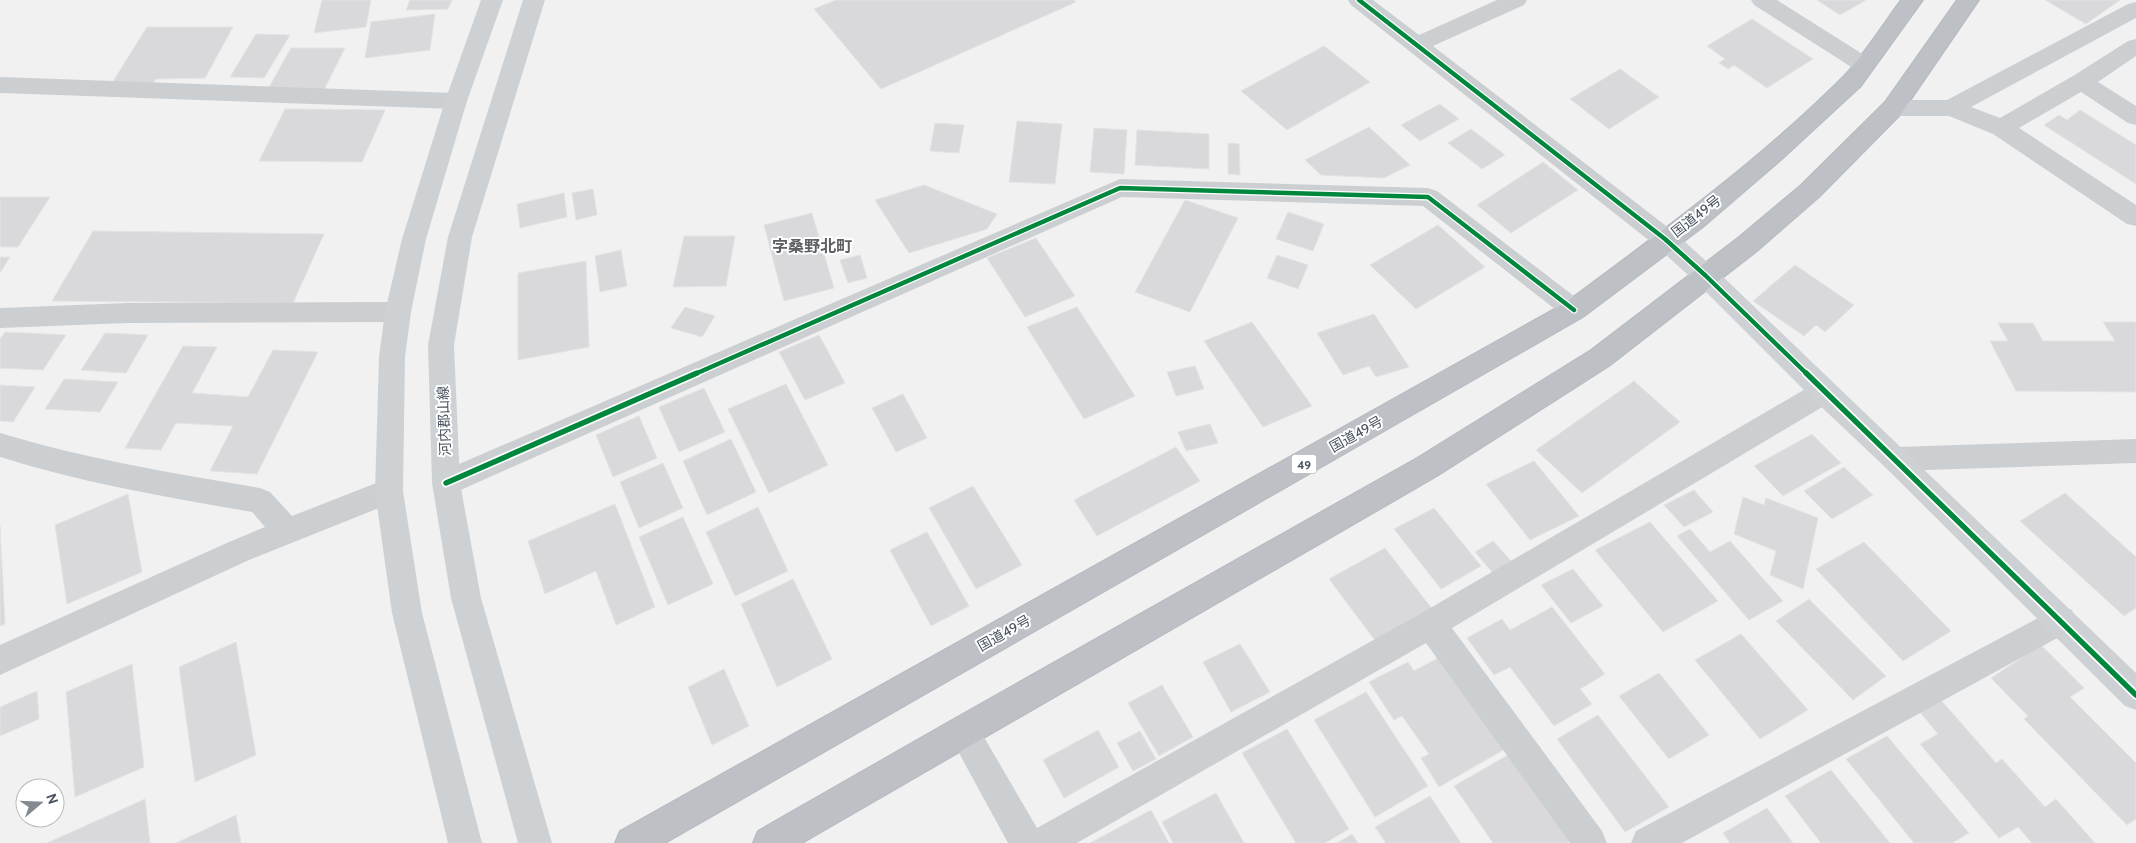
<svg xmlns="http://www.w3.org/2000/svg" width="2136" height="843" viewBox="0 0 2136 843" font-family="Cabin,'Noto Sans JP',sans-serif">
<rect width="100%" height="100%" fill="#f1f1f1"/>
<path fill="#d9d9db" stroke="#e2e3e4" d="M 322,0 L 371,0 L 366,27 L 314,33 Z
M 410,0 L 452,0 L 448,9 L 406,10 Z
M 836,0 L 1074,0 L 1076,2 L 881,89 L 814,9 Z
M 1817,0 L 1866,0 L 1840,15 Z
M 2045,0 L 2120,0 L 2086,24 Z
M 435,14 L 430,50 L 365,58 L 371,22 Z
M 1752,19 L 1813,59 L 1767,88 L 1734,65 L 1728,69 L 1719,63 L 1725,59 L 1707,46 Z
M 147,27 L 233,27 L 205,78 L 156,79 L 153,83 L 112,83 Z
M 256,34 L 290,35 L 264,78 L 230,77 Z
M 1324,46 L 1370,82 L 1287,130 L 1241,91 Z
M 291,48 L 345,48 L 324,90 L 268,89 Z
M 1620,69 L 1659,97 L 1609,129 L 1570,99 Z
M 1440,104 L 1459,119 L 1420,141 L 1401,125 Z
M 285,109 L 385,110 L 362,162 L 259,161 Z
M 2080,110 L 2136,145 L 2136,184 L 2044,125 L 2059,115 L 2067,120 Z
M 1017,121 L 1062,124 L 1055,184 L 1009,182 Z
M 935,123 L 964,125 L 959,153 L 930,151 Z
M 1369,127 L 1410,165 L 1384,178 L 1321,175 L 1305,160 Z
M 1094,128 L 1127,130 L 1124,174 L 1090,172 Z
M 1471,129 L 1505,155 L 1482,169 L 1448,143 Z
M 1137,130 L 1209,134 L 1209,169 L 1135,165 Z
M 1228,143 L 1239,144 L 1240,175 L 1228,174 Z
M 1543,162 L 1578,190 L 1511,233 L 1477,205 Z
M 924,185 L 997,214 L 987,229 L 909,253 L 875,200 Z
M 593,189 L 597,215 L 576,220 L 572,193 Z
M 564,193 L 567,217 L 520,228 L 517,204 Z
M 0,197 L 50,197 L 18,247 L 0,247 Z
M 1185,200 L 1238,218 L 1190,312 L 1135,292 Z
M 1288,212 L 1324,224 L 1313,251 L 1276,239 Z
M 812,213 L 834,288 L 784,301 L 764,225 Z
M 1438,225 L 1485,267 L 1416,309 L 1370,265 Z
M 93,231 L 324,234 L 293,303 L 52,301 Z
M 684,236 L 735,236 L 726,286 L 673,287 Z
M 1036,238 L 1075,296 L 1025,317 L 987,258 Z
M 621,250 L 627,286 L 600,292 L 595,256 Z
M 860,255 L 867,278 L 848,283 L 840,260 Z
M 1277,255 L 1308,265 L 1298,289 L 1267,278 Z
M 0,257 L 10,257 L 0,273 Z
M 586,261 L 589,347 L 518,360 L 518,273 Z
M 1795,265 L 1854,305 L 1825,332 L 1816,325 L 1804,336 L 1753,301 Z
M 685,307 L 715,316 L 702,337 L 671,328 Z
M 1077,307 L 1135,396 L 1084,419 L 1027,327 Z
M 1374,314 L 1409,367 L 1376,377 L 1369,366 L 1343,375 L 1317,333 Z
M 1252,322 L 1312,406 L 1263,427 L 1204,341 Z
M 2103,322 L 2136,322 L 2136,392 L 2016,391 L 1990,341 L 2008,341 L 1998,323 L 2033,323 L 2043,341 L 2115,341 Z
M 5,332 L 66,335 L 43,370 L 0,368 L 0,339 Z
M 105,333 L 148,335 L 126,373 L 81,370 Z
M 819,335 L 845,383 L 805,400 L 779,352 Z
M 183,346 L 217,347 L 192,393 L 248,397 L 273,350 L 318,352 L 257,474 L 210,471 L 233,426 L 176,423 L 161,450 L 125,448 Z
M 1195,366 L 1204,389 L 1176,396 L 1167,372 Z
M 64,379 L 118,382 L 100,412 L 45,409 Z
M 1634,381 L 1680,422 L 1582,493 L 1536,450 Z
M 786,384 L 828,465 L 769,493 L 728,409 Z
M 0,385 L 35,387 L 13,422 L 0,421 Z
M 704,388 L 725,432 L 679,452 L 659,407 Z
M 903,394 L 927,438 L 896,452 L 872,408 Z
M 639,416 L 657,458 L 613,477 L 596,435 Z
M 1210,424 L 1218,443 L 1186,451 L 1178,432 Z
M 1812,434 L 1841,463 L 1783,496 L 1754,466 Z
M 731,439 L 756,492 L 707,515 L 683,461 Z
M 1176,447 L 1200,481 L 1097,536 L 1074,500 Z
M 1534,461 L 1579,516 L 1530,540 L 1486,484 Z
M 663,463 L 683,508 L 639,528 L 620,482 Z
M 1844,467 L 1873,495 L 1832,519 L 1804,491 Z
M 973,486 L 1022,565 L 976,589 L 929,508 Z
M 1694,490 L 1713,512 L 1684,527 L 1664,505 Z
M 2065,493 L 2136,557 L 2136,608 L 2124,616 L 2020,521 Z
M 128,494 L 142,572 L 67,604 L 55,525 Z
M 1743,497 L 1764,505 L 1766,498 L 1818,518 L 1803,589 L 1770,575 L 1776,551 L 1734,534 Z
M 615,504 L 655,607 L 616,625 L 596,571 L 545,594 L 528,541 Z
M 758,507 L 788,571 L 735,596 L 706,532 Z
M 1434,508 L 1481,566 L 1441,589 L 1394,529 Z
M 683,517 L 713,584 L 668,605 L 639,537 Z
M 1650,522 L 1718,601 L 1663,632 L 1595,550 Z
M 0,526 L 5,624 L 0,626 Z
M 1690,529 L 1710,552 L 1730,541 L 1783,601 L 1749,620 L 1677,536 Z
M 927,532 L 969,606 L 931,626 L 890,550 Z
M 1493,541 L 1512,562 L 1493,573 L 1475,552 Z
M 1864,542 L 1951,631 L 1903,661 L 1816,569 Z
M 1385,548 L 1433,610 L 1377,643 L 1329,579 Z
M 1573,569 L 1603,606 L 1571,623 L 1541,585 Z
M 793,579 L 832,659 L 777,687 L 741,604 Z
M 1809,599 L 1886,676 L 1853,700 L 1776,621 Z
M 1552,607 L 1605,674 L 1580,689 L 1592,704 L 1554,726 L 1510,667 L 1494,675 L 1467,638 L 1502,619 L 1510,630 Z
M 1741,634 L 1808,710 L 1760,739 L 1695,660 Z
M 236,642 L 256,755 L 195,782 L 179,667 Z
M 1240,644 L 1270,692 L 1231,712 L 1203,662 Z
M 2041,645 L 2084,688 L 2070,697 L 2136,763 L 2136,819 L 2127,825 L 2024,719 L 2028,716 L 1991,678 Z
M 1440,657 L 1505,749 L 1439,787 L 1421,758 L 1429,754 L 1402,716 L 1394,720 L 1369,682 L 1408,662 L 1414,671 Z
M 132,664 L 144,767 L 75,797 L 66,692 Z
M 724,669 L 749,726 L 712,745 L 688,687 Z
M 1659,673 L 1709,735 L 1669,759 L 1619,696 Z
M 1162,685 L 1193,737 L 1159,756 L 1128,703 Z
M 37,691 L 39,719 L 0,736 L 0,707 Z
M 1366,692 L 1428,786 L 1375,817 L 1314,720 Z
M 1941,700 L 1996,763 L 2002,759 L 2045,807 L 2056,799 L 2095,843 L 2032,843 L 2018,827 L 1999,838 L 1920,744 L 1938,734 L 1920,712 Z
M 1598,715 L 1669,807 L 1625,832 L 1557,739 Z
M 1287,729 L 1349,829 L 1325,843 L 1296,843 L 1242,753 Z
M 1098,730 L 1119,767 L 1064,798 L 1043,760 Z
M 1140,731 L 1156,759 L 1133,771 L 1117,743 Z
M 1887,736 L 1969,833 L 1952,843 L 1914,843 L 1846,759 Z
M 1508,755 L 1570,841 L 1567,843 L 1493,843 L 1454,786 Z
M 1831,770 L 1890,843 L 1821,843 L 1785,796 Z
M 1216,793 L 1244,843 L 1173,843 L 1162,822 Z
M 1430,796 L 1461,843 L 1386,843 L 1375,827 Z
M 145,799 L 150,843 L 47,843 Z
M 1767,808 L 1793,843 L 1730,843 L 1723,833 Z
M 1151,810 L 1169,843 L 1090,843 Z
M 236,815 L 241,843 L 176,843 Z
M 1352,834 L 1358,843 L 1337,843 Z"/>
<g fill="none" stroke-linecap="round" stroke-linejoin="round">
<defs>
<path id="highway" d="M 1901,0 L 1923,0 L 1861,86 L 1783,158 L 1703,227 L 1583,317 L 665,843 L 615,843 L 620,831 L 1565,303 C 1661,232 1759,161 1844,76 C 1863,56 1884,23 1901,0 Z
M 1957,0 L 1979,0 L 1901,114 L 1819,197 L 1757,251 L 1609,366 L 1437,476 L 802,843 L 753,843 L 758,831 L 952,720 L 1417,458 L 1591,350 L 1739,237 L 1801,185 L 1885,102 Z"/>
</defs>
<use href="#highway" stroke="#b6bac0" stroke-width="2"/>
<path fill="#cccfd2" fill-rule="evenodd" d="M 1348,0 L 1373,0 L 1419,35 L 1497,0 L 1527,0 L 1524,5 L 1433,46 L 1674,232 L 1677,239 L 1674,246 L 1665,249 L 1656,246 L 1351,5 Z
M 1751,0 L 1777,0 L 1872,60 L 1875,65 L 1872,70 L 1864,73 L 1856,70 L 1754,5 Z
M 2136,2 L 2136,18 L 1971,107 L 2000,118 L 2073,76 L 2128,41 L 2136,39 L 2136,56 L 2098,82 L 2136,106 L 2136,125 L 2128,123 L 2081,92 L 2019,128 L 2136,205 L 2136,226 L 2127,224 L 1993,134 L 1949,116 L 1893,116 L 1885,114 L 1882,108 L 1885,102 L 1893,100 L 1947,100 L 2128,4 Z
M 0,77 L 456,93 L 464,95 L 467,101 L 464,107 L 456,109 L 0,93 Z
M 1120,179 L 1428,188 L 1437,191 L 1583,303 L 1587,310 L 1583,317 L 1574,320 L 1565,317 L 1423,206 L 1122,197 L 456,492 L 446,495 L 436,492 L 432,483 L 436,474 Z
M 398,302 L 407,305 L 411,312 L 407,319 L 398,322 L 128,323 L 0,328 L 0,308 L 128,303 Z
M 1824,381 L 1834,384 L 1838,392 L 1834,400 L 1452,628 L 1602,831 L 1607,843 L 1570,843 L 1426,643 L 1077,843 L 1008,843 L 947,731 L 952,720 L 963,715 L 974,720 L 1037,828 L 1420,614 L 1814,384 Z
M 0,433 C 85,459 173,473 260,488 L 270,492 L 292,516 L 389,478 L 399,482 L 403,491 L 399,500 L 249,560 L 0,675 L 0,645 L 229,542 L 265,527 L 252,512 C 167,497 82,483 0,457 Z
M 2136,439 L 2136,463 L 1896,471 L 1886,468 L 1882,459 L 1886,450 L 1896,447 Z
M 2061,606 L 2072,610 L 2076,620 L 2072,630 L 1682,843 L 1631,843 L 1636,831 Z"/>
<path fill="#ced1d4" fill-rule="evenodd" d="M 481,0 L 503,0 L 467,101 L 426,239 L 411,312 L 405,357 L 403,491 L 422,613 L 482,843 L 448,843 L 392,613 L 375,491 L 379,357 L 385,312 L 402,239 L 445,101 Z
M 523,0 L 545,0 L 472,237 L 454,345 L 460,483 L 481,598 L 552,843 L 518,843 L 451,598 L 432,483 L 428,345 L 448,237 Z
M 1665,229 L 1674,232 L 1715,269 L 2136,673 L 2136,710 L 2125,706 L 1886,468 L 1814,400 L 1697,283 L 1656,246 L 1653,239 L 1656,232 Z"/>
<use href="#highway" fill="#bdc1c6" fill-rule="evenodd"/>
<defs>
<path id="cycleway-far1" d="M 1359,0 L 1665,239 L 1706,276 L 1807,374
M 695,374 L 1120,188 L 1428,197 L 1574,310"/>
<path id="cycleway" d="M 1806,373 L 2136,695
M 446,483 L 697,373"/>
</defs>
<use href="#cycleway-far1" stroke="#fff" stroke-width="7"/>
<use href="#cycleway" stroke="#fff" stroke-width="9"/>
<use href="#cycleway-far1" stroke="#00873e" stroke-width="4.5"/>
<use href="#cycleway" stroke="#00873e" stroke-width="5.5"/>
</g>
<g text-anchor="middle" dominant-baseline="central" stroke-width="4" stroke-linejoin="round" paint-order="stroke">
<rect fill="#fff" stroke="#7f868e" stroke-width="1" x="1291.5" y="454.5" width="25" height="19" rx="4"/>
<g font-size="12" font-weight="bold" fill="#48525e">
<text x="1304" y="464">49</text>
</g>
<g font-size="14" fill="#48525e" stroke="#fff">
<text transform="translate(1696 216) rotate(-38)">国道49号</text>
<text transform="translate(444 421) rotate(-92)">河内郡山線</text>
<text transform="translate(1356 434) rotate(-29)">国道49号</text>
<text transform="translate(1004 633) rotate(-29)">国道49号</text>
</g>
<g font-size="16" font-weight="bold" fill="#5c6065" stroke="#fff">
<text x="812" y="246">字桑野北町</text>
</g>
</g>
<g transform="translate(40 803) rotate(71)"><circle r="24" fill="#ffffff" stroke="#b6babf"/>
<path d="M0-4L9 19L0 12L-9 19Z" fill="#838a91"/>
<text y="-8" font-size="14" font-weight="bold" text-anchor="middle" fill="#48525e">N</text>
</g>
</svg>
